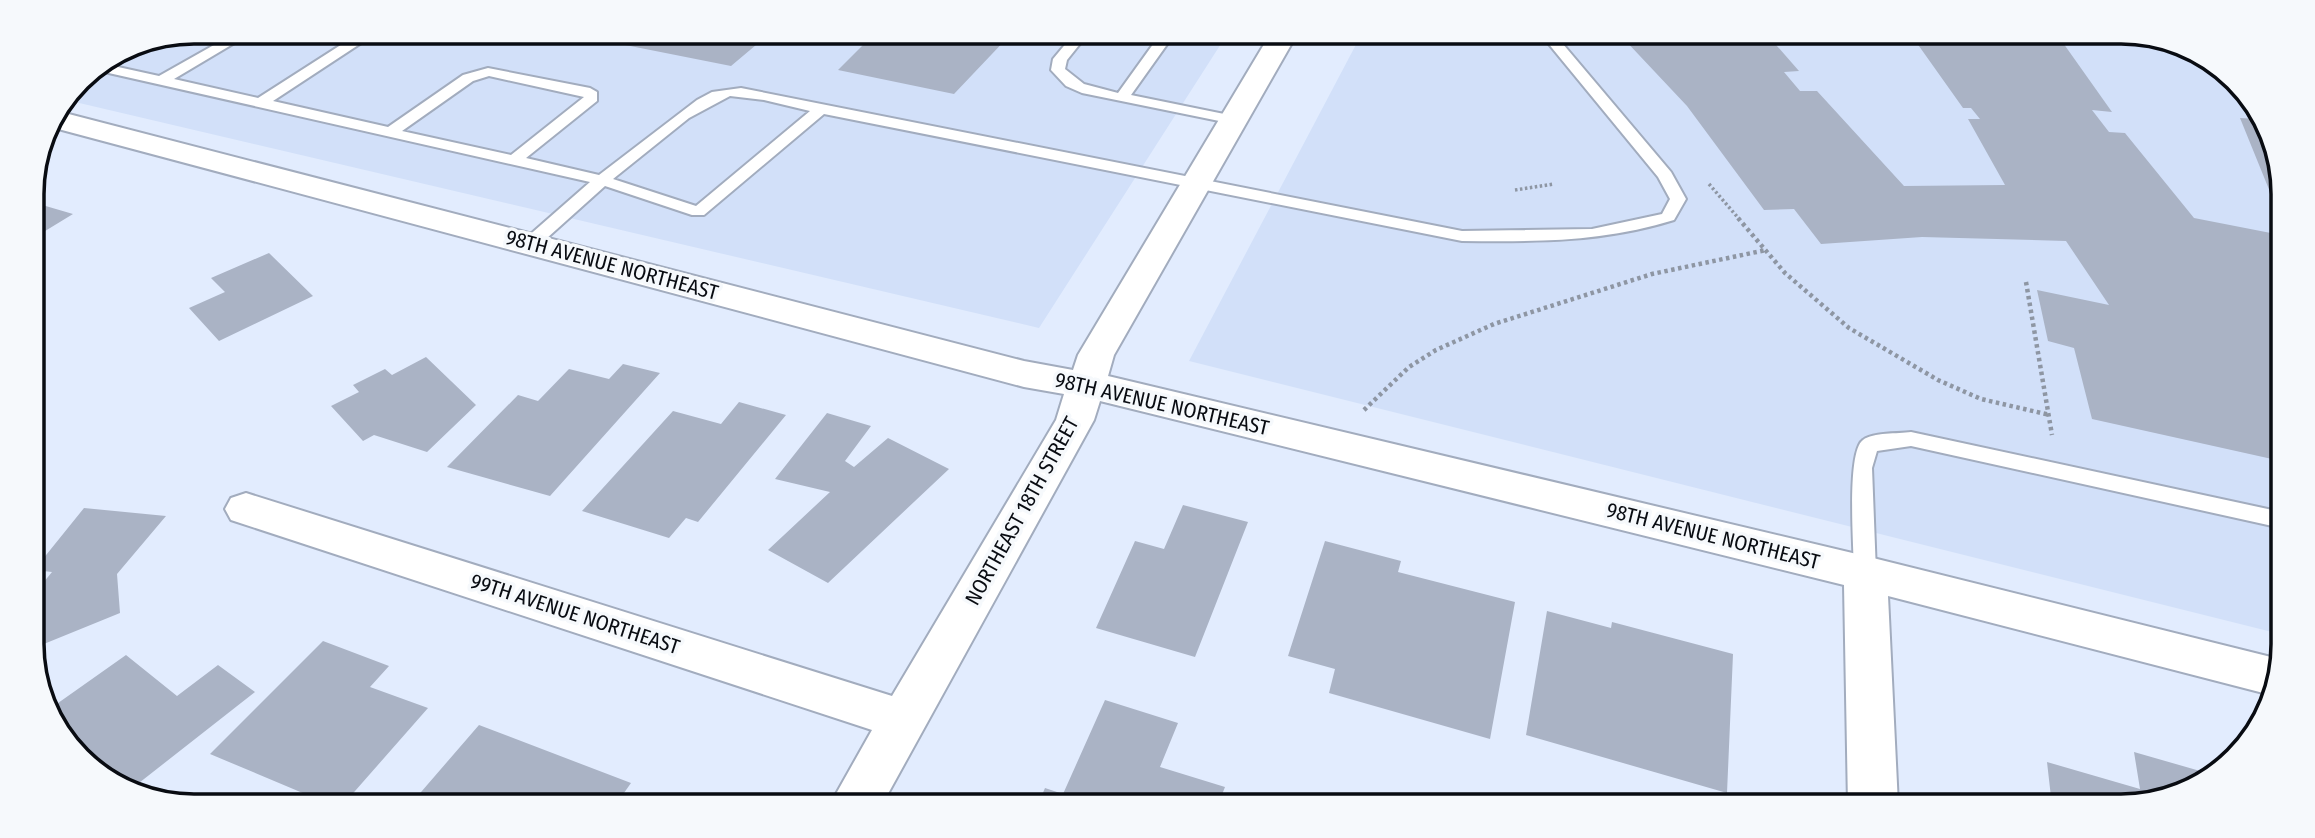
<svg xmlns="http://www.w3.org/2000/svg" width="2315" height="838" viewBox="0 0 2315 838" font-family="'Fira Sans Condensed',sans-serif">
<rect width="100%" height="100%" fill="#e2ecfe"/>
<path fill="#d2e0f9" d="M 194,32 L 1226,36 L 1039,328 L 75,102 L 70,93 L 175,35 Z
M 1360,37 L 2173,40 L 2243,87 L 2282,172 L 2276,633 L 1189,361 Z"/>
<path fill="#aab3c5" d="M 608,33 L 658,33 L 769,34 L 731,66 L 600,40 Z
M 849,34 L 940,35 L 1010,35 L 954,94 L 838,70 L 865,43 Z
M 1623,38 L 1770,38 L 1799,71 L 1784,72 L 1800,91 L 1817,91 L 1904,186 L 2005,185 L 1968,119 L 1980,119 L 1971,108 L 1963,108 L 1914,39 L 2061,40 L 2112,112 L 2092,110 L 2109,132 L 2125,133 L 2194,218 L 2281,235 L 2278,453 L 2272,452 L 2272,459 L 2092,419 L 2074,348 L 2048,341 L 2037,290 L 2109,305 L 2066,241 L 1922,237 L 1821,244 L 1794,209 L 1764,210 L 1687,106 Z
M 2240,118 L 2258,119 L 2282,172 L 2281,219 Z
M 32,202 L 73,214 L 32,239 Z
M 269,253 L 313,296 L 219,341 L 189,308 L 225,292 L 211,278 Z
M 426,357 L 476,405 L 427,452 L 374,435 L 363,441 L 331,406 L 359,392 L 353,385 L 385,369 L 392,375 Z
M 623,364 L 660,373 L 550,496 L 447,467 L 518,395 L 538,401 L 569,369 L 609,379 Z
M 739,402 L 786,415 L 698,522 L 686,518 L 669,538 L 582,511 L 673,411 L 721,424 Z
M 827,413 L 871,426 L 845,461 L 854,467 L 888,438 L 949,469 L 828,583 L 768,550 L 830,492 L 775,479 Z
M 1183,505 L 1248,522 L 1195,657 L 1096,628 L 1135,541 L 1164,549 Z
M 84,508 L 166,516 L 117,574 L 120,613 L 34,648 L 34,594 L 52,572 L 34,570 Z
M 1325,541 L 1401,561 L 1398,572 L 1515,602 L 1490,739 L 1329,693 L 1335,669 L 1288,656 Z
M 1547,611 L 1611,628 L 1612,622 L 1733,654 L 1727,793 L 1526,735 Z
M 323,641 L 389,666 L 370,687 L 428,708 L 348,799 L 317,799 L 210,754 Z
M 126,655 L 177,696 L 218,665 L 255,692 L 130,790 L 88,762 L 91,760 L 66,738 L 51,708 Z
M 1105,700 L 1178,723 L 1160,767 L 1225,787 L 1219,802 L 1039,802 L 1045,788 L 1063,794 Z
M 479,725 L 631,783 L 619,800 L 415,799 Z
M 2134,752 L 2214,775 L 2131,806 L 2052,806 L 2047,762 L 2140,789 Z"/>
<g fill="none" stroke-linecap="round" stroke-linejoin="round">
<defs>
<path id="lane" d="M 237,32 L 253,32 L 174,79 L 258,98 L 361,32 L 378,32 L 273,101 L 388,127 L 463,75 L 488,68 L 590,88 L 597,92 L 597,101 L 526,158 L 599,175 L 697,100 L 712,92 L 741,88 L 1462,231 L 1592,229 L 1662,214 L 1670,199 L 1658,177 L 1543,37 L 1557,37 L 1671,172 L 1686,199 L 1674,220 C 1604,242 1535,242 1462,241 L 824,114 L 704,215 L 692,215 L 605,186 L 537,247 L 531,248 L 523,243 L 525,239 L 590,182 L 91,69 L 132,44 L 146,41 L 145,45 L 109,65 L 159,76 ZM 489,76 L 584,97 L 511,155 L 402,131 L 473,81 ZM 730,96 L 764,100 L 810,111 L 696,206 L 613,179 L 689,118 Z
M 1073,35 L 1087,35 L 1067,60 L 1065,69 L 1084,84 L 1118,93 L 1159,36 L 1173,36 L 1131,95 L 1234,116 L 1241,120 L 1234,124 L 1082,93 L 1066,86 L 1051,70 L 1053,59 Z
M 2152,40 L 2172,40 L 2194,54 L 2185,54 Z
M 1911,432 L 2277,511 L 2277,527 L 1911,446 L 1877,451 L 1872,468 L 1876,573 L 1873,579 L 1865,582 L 1857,579 L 1854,573 C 1854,550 1846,452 1863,440 C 1873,432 1898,434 1911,432 Z"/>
<path id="street" d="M 1269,36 L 1296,36 L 1114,355 L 1108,376 L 1865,556 L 2275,658 L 2275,696 L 1888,596 L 1898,805 L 1848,805 L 1844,585 L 1100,401 L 1094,420 L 884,801 L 832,801 L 872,730 L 231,520 L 225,509 L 231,498 L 246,493 L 892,696 L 1056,420 L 1064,394 L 1024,387 L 47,126 L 57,111 L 1024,361 L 1073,370 L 1078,355 Z"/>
</defs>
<use href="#lane" stroke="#a2acbe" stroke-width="4"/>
<use href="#street" stroke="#a2acbe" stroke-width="4"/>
<path stroke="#8e96a3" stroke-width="3.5" stroke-dasharray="2.5 2.5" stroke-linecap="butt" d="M 1709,184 L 1740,220
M 1515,190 L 1554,184"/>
<path stroke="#8e96a3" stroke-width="4.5" stroke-dasharray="3.5 3.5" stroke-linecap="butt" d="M 1738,218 L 1785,273 L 1849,328 L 1938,380 L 1981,399 L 2050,415
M 2026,282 L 2052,435
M 1364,410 L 1409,367 L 1436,350 L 1494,324 L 1652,274 L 1766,250"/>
<use href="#lane" fill="#fff" fill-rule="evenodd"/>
<use href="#street" fill="#fff" fill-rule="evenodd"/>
</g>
<g text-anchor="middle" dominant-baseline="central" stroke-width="7" stroke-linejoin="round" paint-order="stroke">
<g font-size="21" fill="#090c12" stroke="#f6f9fc">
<text transform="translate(612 265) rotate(15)">98TH AVENUE NORTHEAST</text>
<text transform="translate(1162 404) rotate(13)">98TH AVENUE NORTHEAST</text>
<text transform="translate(1022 511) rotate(-61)">NORTHEAST 18TH STREET</text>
<text transform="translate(1713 536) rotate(14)">98TH AVENUE NORTHEAST</text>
<text transform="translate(575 614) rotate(18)">99TH AVENUE NORTHEAST</text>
</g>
</g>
<path d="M0 0H2315V838H0ZM194 44H2121A150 150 0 0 1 2271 194V644A150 150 0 0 1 2121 794H194A150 150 0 0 1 44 644V194A150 150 0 0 1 194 44Z" fill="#f6f9fc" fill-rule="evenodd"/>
<path fill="none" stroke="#090c12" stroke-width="3.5" d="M194 44H2121A150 150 0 0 1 2271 194V644A150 150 0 0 1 2121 794H194A150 150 0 0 1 44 644V194A150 150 0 0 1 194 44Z"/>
</svg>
